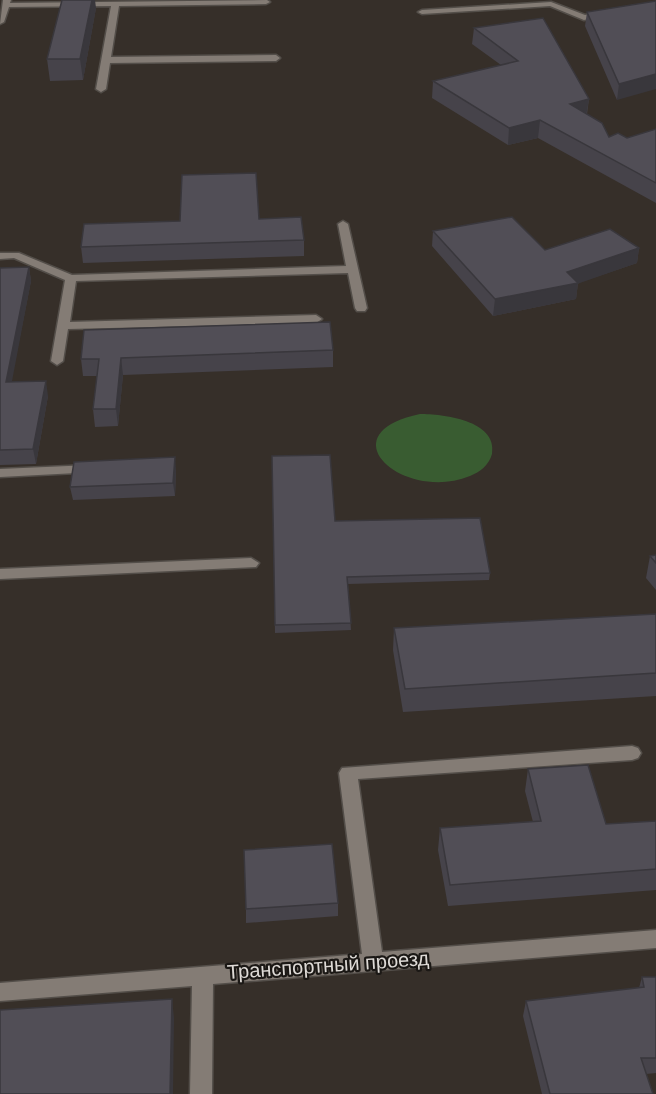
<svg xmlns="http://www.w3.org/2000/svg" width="656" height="1094" viewBox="0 0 656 1094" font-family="Arial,sans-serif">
<rect width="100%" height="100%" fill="#362f29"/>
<path fill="#395c31" d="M 420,414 C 442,414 498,420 492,454 C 489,465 480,472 470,476 C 404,503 325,434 420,414 Z"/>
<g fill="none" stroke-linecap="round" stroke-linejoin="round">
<defs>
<path id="minor" d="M 3,0 L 11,0 L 10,3 L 267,0 L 270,2 L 266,4 L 119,6 L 111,57 L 276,55 L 280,58 L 276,61 L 110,63 L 106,89 L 101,92 L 96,89 L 111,6 L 9,7 L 4,22 L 0,24 Z
M 551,2 L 585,15 L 606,12 L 610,14 L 584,20 L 550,6 L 422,14 L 418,12 L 422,10 Z
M 343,221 L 348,224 L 367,308 L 365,311 L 357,311 L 355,308 L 348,273 L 76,281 L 70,322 L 316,315 L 322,319 L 316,323 L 68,329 L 63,361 L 57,365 L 51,361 L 65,280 L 14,258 L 0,259 L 0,253 L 19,253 L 72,275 L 346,266 L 338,224 Z
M 91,465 L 98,469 L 96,472 L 0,477 L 0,469 Z
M 251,558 L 259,563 L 256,567 L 0,579 L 0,569 Z
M 632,746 L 638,748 L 641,753 L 638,758 L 632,760 L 358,779 L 382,952 L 656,930 L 656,948 L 213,984 L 212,1094 L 190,1094 L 192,986 L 0,1001 L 0,983 L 362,954 L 339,773 L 342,768 Z"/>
</defs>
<use href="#minor" stroke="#534e49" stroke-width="3"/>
<use href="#minor" fill="#847c75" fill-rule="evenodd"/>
</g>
<path fill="#46434a" d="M 656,1 L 617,100 L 585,26 L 587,12 Z
M 96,8 L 83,80 L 50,81 L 47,59 Z
M 474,28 L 589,99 L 587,114 L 609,137 L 627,138 L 656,129 L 656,203 L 538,138 L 508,145 L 432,98 L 433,81 L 501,65 L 472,44 Z
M 259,219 L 304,240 L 304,256 L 83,263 L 81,247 Z
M 433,231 L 545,250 L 639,248 L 637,263 L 578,283 L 576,299 L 493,316 L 432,246 Z
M 29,267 L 31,281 L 11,382 L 48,396 L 36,464 L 0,465 L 0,268 Z
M 333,350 L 333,367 L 123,375 L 118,426 L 95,427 L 93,409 L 97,376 L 83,376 L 81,359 Z
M 272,456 L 335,521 L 490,573 L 489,580 L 348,584 L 351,630 L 275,633 Z
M 176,470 L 175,496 L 73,500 L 70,487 Z
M 656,555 L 656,590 L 646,578 L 650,556 Z
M 656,614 L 656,696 L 403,712 L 393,650 L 394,628 Z
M 528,769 L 606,824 L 656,821 L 656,890 L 448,906 L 438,850 L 440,828 L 533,822 L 525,791 Z
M 338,903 L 338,916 L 246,923 L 246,909 Z
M 642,977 L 656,977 L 656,1073 L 646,1074 L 653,1094 L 542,1094 L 523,1016 L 526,1001 L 639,988 Z"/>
<path fill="#39373c" d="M 92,0 L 95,0 L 96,8 L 83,80 L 80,59 Z
M 656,74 L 656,89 L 617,100 L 619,84 Z
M 589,99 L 586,116 L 570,104 Z
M 540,120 L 538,138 L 508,145 L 509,128 Z
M 639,248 L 637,263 L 577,284 L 578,283 L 576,299 L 493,316 L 495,299 L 567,272 Z
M 29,267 L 31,281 L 9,397 L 6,382 Z
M 121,358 L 123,375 L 118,426 L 116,409 Z
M 46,381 L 48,396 L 36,464 L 33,449 Z
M 175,457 L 176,470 L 175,496 L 173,483 Z
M 172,999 L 174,1018 L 173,1094 L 170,1094 Z"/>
<path fill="#514e56" stroke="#39373c" stroke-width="1.5" d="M 62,0 L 92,0 L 80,59 L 47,59 Z
M 656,1 L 656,74 L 619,84 L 587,12 Z
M 543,18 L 589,99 L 570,104 L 602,123 L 609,137 L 618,133 L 627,138 L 656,129 L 656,183 L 540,120 L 509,128 L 433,81 L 518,61 L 474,28 Z
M 256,173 L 259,219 L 301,217 L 304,240 L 81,247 L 84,224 L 180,221 L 182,175 Z
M 512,217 L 545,250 L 610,229 L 639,248 L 567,272 L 578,283 L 495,299 L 433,231 Z
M 29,267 L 6,382 L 46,381 L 33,449 L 0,450 L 0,268 Z
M 330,322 L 333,350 L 121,358 L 116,409 L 93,409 L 99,359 L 81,359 L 84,330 Z
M 330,455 L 335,521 L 480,518 L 490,573 L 347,577 L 351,623 L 275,625 L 272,456 Z
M 175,457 L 173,483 L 70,487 L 74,462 Z
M 656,555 L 656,563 L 650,556 Z
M 656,614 L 656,673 L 405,689 L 394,628 Z
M 588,765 L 606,824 L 656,821 L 656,869 L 450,885 L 440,828 L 541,821 L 528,769 Z
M 332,844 L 338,903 L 246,909 L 244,850 Z
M 642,977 L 656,977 L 656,1058 L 641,1058 L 653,1094 L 550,1094 L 526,1001 L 644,987 Z
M 172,999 L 170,1094 L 0,1094 L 0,1010 Z"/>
<g text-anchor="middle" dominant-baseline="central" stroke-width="4.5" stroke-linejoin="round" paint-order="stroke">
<g font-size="20" fill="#dedad6" stroke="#1b1815">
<text transform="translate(328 965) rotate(-4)">Транспортный проезд</text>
</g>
</g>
</svg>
